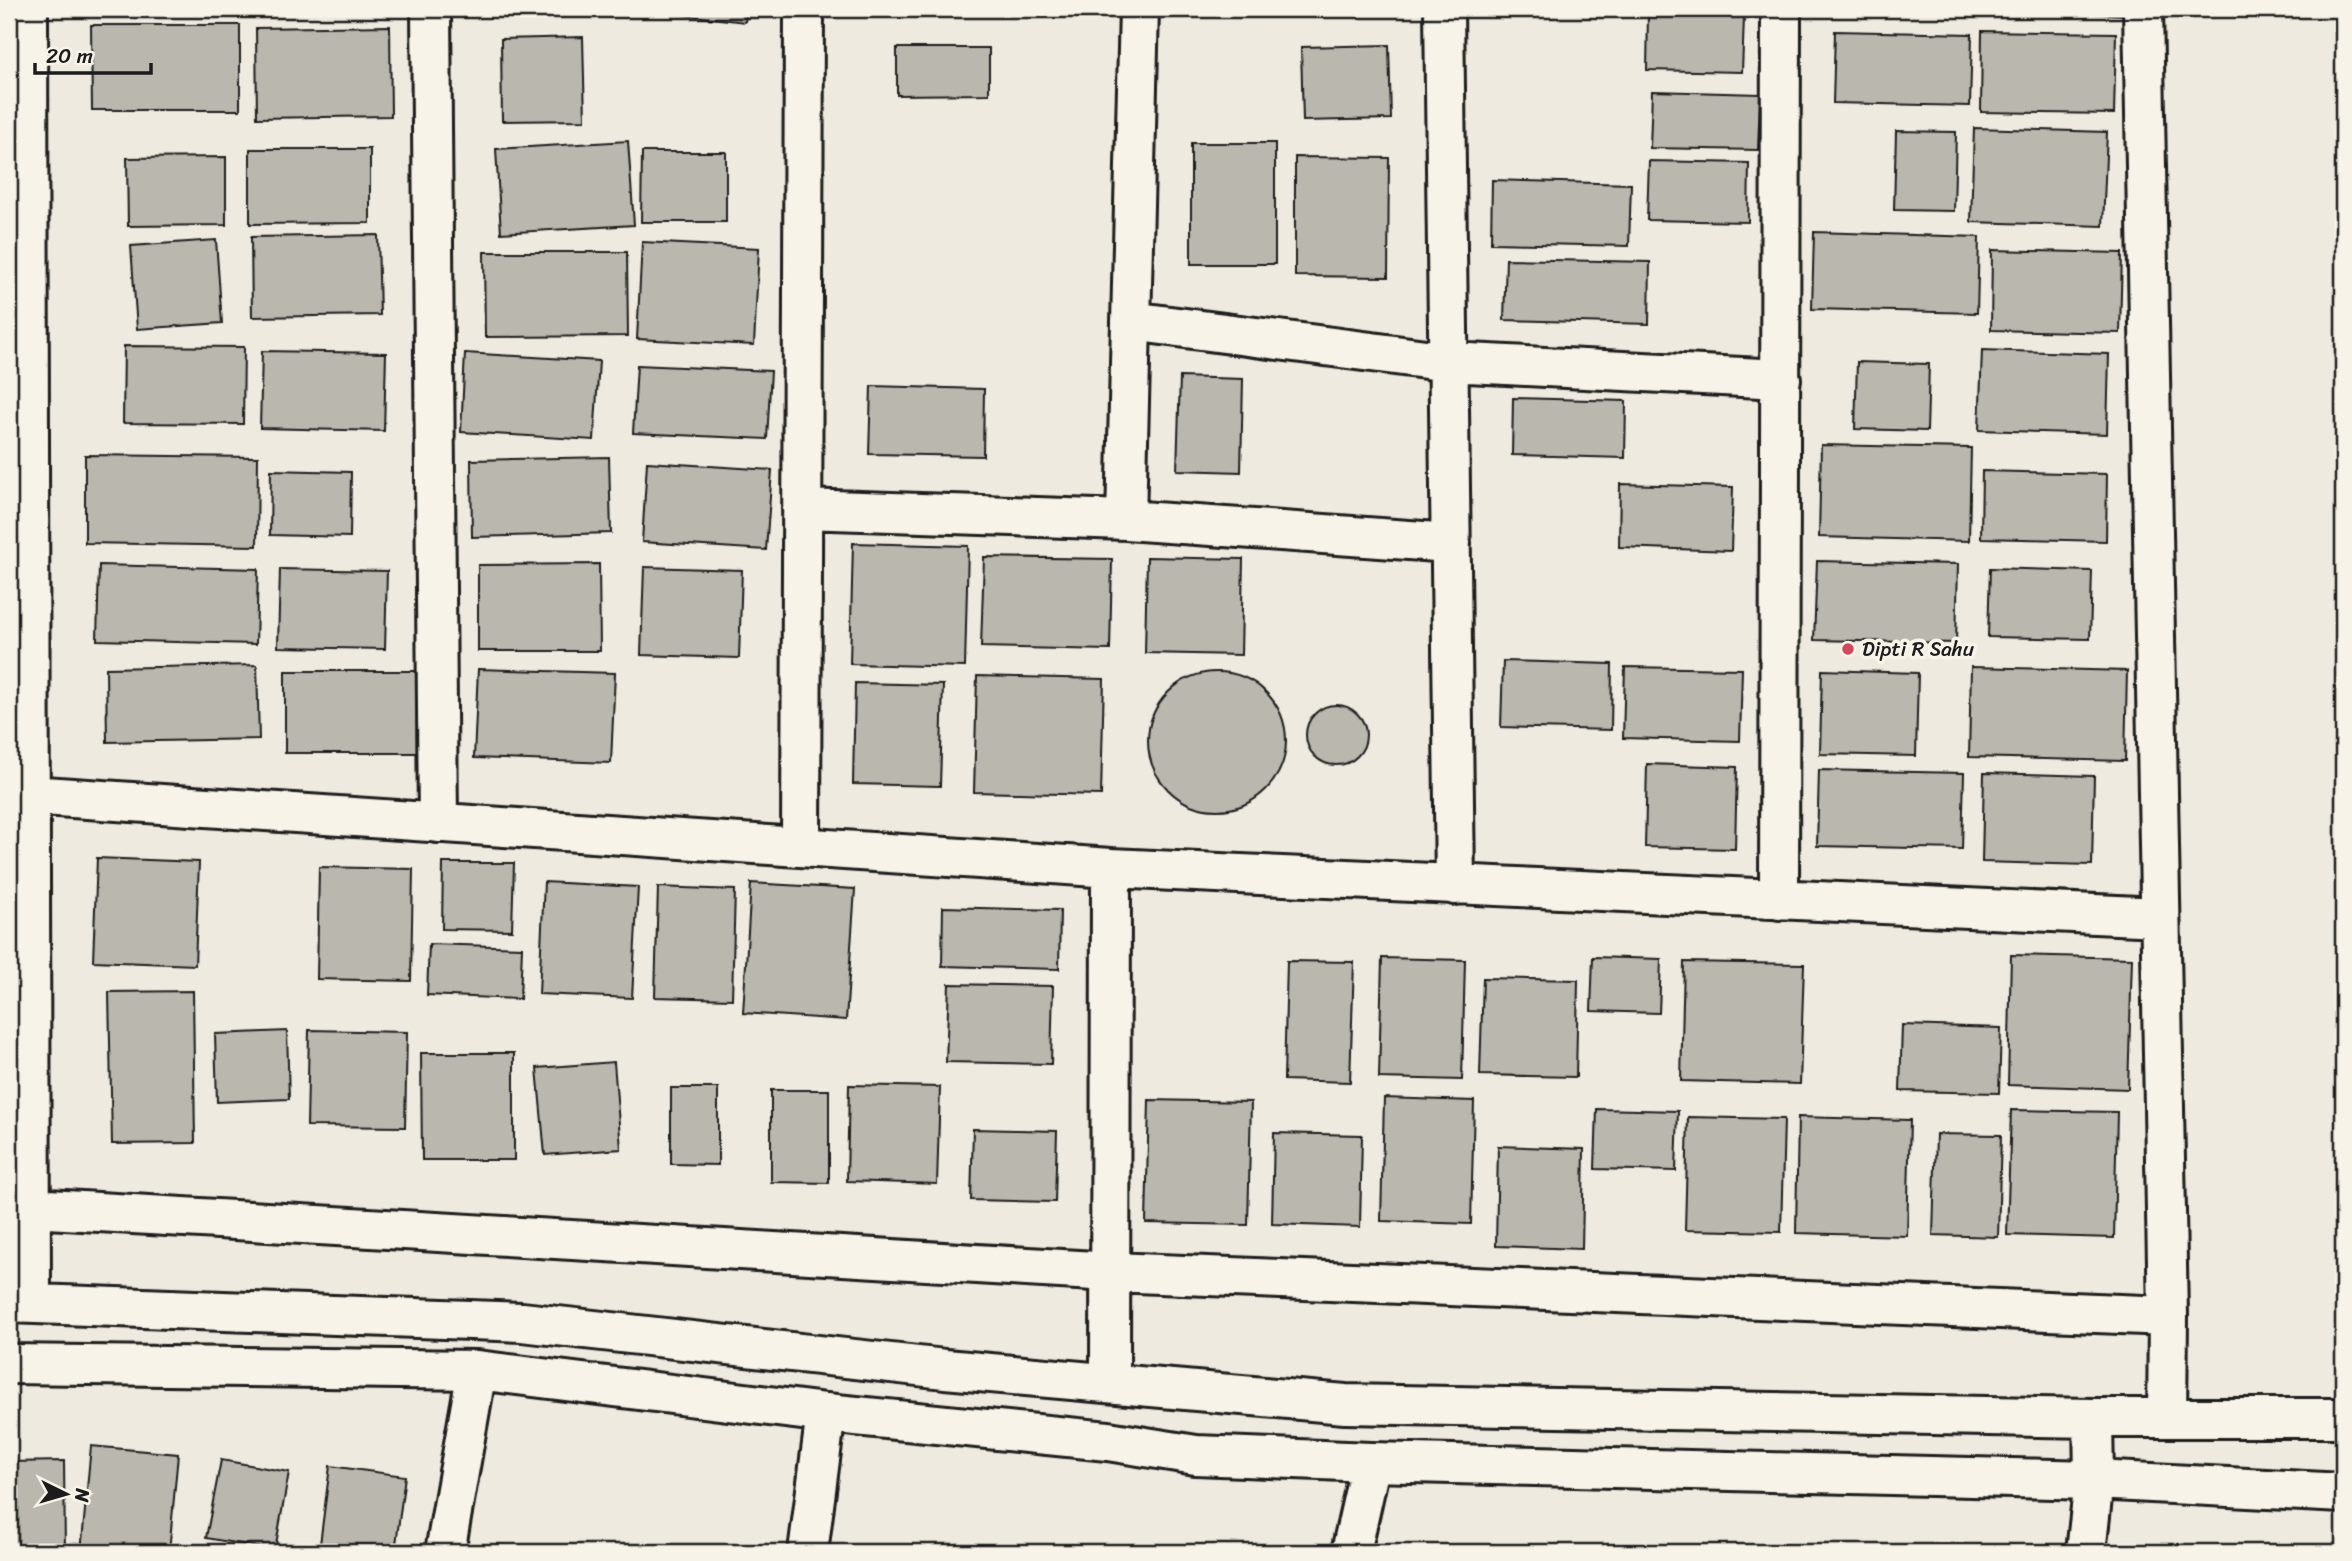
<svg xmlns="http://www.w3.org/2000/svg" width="2352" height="1561" viewBox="0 0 2352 1561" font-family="Sriracha,sans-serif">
<rect width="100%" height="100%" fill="#eeeae0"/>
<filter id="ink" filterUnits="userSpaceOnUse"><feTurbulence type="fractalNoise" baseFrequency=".0143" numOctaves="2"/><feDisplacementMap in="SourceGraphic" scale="14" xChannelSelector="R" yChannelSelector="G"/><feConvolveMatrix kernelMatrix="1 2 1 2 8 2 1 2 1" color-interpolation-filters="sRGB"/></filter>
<g filter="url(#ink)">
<path fill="#bab7af" stroke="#1c1c1c" stroke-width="2" d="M 632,9 L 747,9 L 745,22 Z
M 1858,9 L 1956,9 L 1956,11 Z
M 1979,9 L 2124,9 L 2124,15 Z
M 1648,14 L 1744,17 L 1742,72 L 1647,70 Z
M 91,25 L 240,25 L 240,110 L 92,110 Z
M 390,26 L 391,116 L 257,118 L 256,28 Z
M 1835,31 L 1972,34 L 1970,106 L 1833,103 Z
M 1982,31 L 2116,33 L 2114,114 L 1981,112 Z
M 583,37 L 585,120 L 502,121 L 501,39 Z
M 1389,45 L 1391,119 L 1303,121 L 1301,47 Z
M 897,48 L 989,48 L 989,94 L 897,95 Z
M 1652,91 L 1760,94 L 1758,150 L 1650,148 Z
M 1974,128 L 2107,132 L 2103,226 L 1971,222 Z
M 1896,131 L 1956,132 L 1954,211 L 1894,210 Z
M 628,141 L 634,225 L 501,233 L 496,149 Z
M 1191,143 L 1275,143 L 1275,264 L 1191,264 Z
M 250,149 L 370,149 L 370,223 L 250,224 Z
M 642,152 L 726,152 L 726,222 L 641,222 Z
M 226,157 L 226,225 L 128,226 L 127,158 Z
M 1295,157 L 1389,158 L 1388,277 L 1295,276 Z
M 1649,161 L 1749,163 L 1748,222 L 1647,220 Z
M 1492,180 L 1631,184 L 1629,246 L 1491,243 Z
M 1814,232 L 1979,237 L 1977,313 L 1812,309 Z
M 378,235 L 380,315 L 252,317 L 251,237 Z
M 216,240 L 222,323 L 137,329 L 131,246 Z
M 642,242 L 759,248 L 754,345 L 637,339 Z
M 1992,250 L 2122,253 L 2120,333 L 1991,330 Z
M 484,252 L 627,252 L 628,336 L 485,337 Z
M 1506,259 L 1650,262 L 1649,324 L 1504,320 Z
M 124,346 L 244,347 L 243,424 L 123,423 Z
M 1982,350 L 2109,354 L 2107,434 L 1979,430 Z
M 262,351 L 386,353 L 384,431 L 260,428 Z
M 465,353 L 599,361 L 594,440 L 461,432 Z
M 1857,362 L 1929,364 L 1927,431 L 1855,429 Z
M 637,365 L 771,371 L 767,439 L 633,433 Z
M 1180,377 L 1243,379 L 1241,472 L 1177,470 Z
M 871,386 L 984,389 L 983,456 L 869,454 Z
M 1513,398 L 1626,401 L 1625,458 L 1512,455 Z
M 1821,445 L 1971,448 L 1969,541 L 1819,537 Z
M 85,455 L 258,457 L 257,546 L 85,543 Z
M 609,457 L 611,533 L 472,537 L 471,460 Z
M 647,462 L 772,470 L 766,550 L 642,542 Z
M 271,470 L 351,472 L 350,537 L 270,535 Z
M 1982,471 L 2107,474 L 2106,541 L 1981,538 Z
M 1620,484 L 1733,487 L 1731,551 L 1619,547 Z
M 853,543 L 968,546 L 965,667 L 850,664 Z
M 984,557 L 1112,559 L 1110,650 L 981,647 Z
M 1147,557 L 1243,559 L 1241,655 L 1145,653 Z
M 1817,561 L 1958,564 L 1956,643 L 1814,640 Z
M 599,564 L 600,651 L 478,651 L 478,565 Z
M 99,565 L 258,569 L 256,644 L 97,640 Z
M 644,567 L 742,570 L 739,658 L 641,655 Z
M 1990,568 L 2092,571 L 2090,639 L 1988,637 Z
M 280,569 L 387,571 L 385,649 L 278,647 Z
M 1503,661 L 1612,664 L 1611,730 L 1501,727 Z
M 257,665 L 259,739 L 107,742 L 106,668 Z
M 1625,667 L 1742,669 L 1740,741 L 1623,738 Z
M 1971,667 L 2127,671 L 2125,761 L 1969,757 Z
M 478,669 L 615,673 L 611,763 L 474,758 Z
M 1822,670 L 1918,673 L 1916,756 L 1820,754 Z
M 285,671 L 419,671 L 419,753 L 285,753 Z
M1148 741a69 69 0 1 1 138 0a69 69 0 1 1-138 0Z
M 977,676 L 1104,679 L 1101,795 L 974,792 Z
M 855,683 L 943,685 L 940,786 L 853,784 Z
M1306 735a30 30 0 1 1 60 0a30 30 0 1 1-60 0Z
M 1647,764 L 1737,767 L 1735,849 L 1645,847 Z
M 1819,770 L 1964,773 L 1962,849 L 1817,846 Z
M 1984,773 L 2094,776 L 2092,865 L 1982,862 Z
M 97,858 L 199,862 L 195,965 L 93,961 Z
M 443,863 L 514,863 L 512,930 L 442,929 Z
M 319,867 L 413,869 L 411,981 L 317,979 Z
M 544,882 L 638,887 L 632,998 L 539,994 Z
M 751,883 L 855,889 L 846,1020 L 743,1013 Z
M 658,887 L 735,890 L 732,999 L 655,997 Z
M 943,907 L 1060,910 L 1059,969 L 942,966 Z
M 429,944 L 522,947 L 520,999 L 427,995 Z
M 2011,955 L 2132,958 L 2128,1089 L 2008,1085 Z
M 1593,957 L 1661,959 L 1659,1013 L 1591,1011 Z
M 1382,958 L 1465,960 L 1462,1080 L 1379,1078 Z
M 1287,961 L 1354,962 L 1350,1082 L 1284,1080 Z
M 1684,962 L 1804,964 L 1800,1084 L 1681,1081 Z
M 1483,978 L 1578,980 L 1576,1077 L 1480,1075 Z
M 949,984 L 1053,986 L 1051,1064 L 946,1062 Z
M 193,991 L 195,1143 L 112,1144 L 109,992 Z
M 1902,1025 L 2001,1028 L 1999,1093 L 1900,1091 Z
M 309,1030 L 407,1032 L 405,1127 L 307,1126 Z
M 287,1031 L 289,1099 L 217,1102 L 215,1034 Z
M 421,1053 L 514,1053 L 514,1160 L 422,1160 Z
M 614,1062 L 621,1149 L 545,1155 L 537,1068 Z
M 849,1085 L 940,1087 L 937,1184 L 847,1181 Z
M 671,1088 L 718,1088 L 718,1165 L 671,1164 Z
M 771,1090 L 829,1090 L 829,1183 L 771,1182 Z
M 1384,1098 L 1474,1101 L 1471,1224 L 1381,1221 Z
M 1149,1100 L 1251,1102 L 1248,1225 L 1146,1223 Z
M 1597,1109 L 1678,1111 L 1676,1171 L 1595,1169 Z
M 2011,1110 L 2117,1112 L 2114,1238 L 2007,1235 Z
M 1688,1117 L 1784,1119 L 1781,1232 L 1685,1230 Z
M 1798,1117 L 1910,1120 L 1907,1236 L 1796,1233 Z
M 973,1129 L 1057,1131 L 1055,1202 L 971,1200 Z
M 1274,1133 L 1362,1135 L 1360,1227 L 1272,1224 Z
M 1936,1134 L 2001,1135 L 1998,1237 L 1933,1235 Z
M 1498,1146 L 1584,1149 L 1582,1249 L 1496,1246 Z
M 91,1446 L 178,1454 L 169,1552 L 81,1552 Z
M 221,1460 L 289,1472 L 275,1550 L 206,1538 Z
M 64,1461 L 65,1552 L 9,1552 L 9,1462 Z
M 330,1466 L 405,1476 L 395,1552 L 319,1552 Z
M 554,1549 L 586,1552 L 553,1552 Z"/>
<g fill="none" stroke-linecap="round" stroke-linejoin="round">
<defs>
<path id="minor" d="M 28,9 L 31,1304
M 431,9 L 438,823
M 1444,9 L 1455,885
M 1131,321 L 1449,362 L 1781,379
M 802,509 L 1126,520 L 1139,9
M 1126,520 L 1451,543
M 28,795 L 1111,868 L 1110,1383
M 801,847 L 804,9
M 1111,868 L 2160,917
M 1779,900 L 1781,9
M 31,1208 L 1112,1272 L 2168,1316 L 2143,9
M 9,1303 L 522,1322 L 945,1369 L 1345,1404 L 2093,1418 L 2343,1418
M 9,1364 L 477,1370 L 826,1413 L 1108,1441 L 1196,1455 L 1371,1462 L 2094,1480 L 2343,1493
M 2167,1418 L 2168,1316
M 445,1552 L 477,1370
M 808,1552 L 826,1413
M 1351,1552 L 1371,1462
M 2086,1552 L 2094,1480 L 2093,1418"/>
</defs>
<use href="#minor" stroke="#1c1c1c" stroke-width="44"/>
<use href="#minor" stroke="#f7f3e8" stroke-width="38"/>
</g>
</g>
<circle fill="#d1495b" stroke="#f7f3e8" stroke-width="2.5" cx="1848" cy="649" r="7"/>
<g text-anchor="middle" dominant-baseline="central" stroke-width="7" stroke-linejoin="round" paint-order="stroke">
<g font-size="21" fill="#1c1c1c" stroke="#f7f3e8" text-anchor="start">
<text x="1862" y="649">Dipti R Sahu</text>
</g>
</g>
<rect width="2352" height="1561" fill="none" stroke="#f7f3e8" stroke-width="35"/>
<rect x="18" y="18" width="2317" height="1526" fill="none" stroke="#1c1c1c" stroke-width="2.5" filter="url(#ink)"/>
<g transform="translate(66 1494) rotate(95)" stroke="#f7f3e8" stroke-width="5" paint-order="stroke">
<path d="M0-5L12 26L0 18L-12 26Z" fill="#1c1c1c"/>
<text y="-10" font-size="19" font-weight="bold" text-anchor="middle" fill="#1c1c1c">N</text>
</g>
<path d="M35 63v10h116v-10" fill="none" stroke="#1c1c1c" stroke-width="3.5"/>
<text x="46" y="63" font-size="21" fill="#1c1c1c" stroke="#f7f3e8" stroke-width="5" paint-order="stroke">20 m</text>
</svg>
